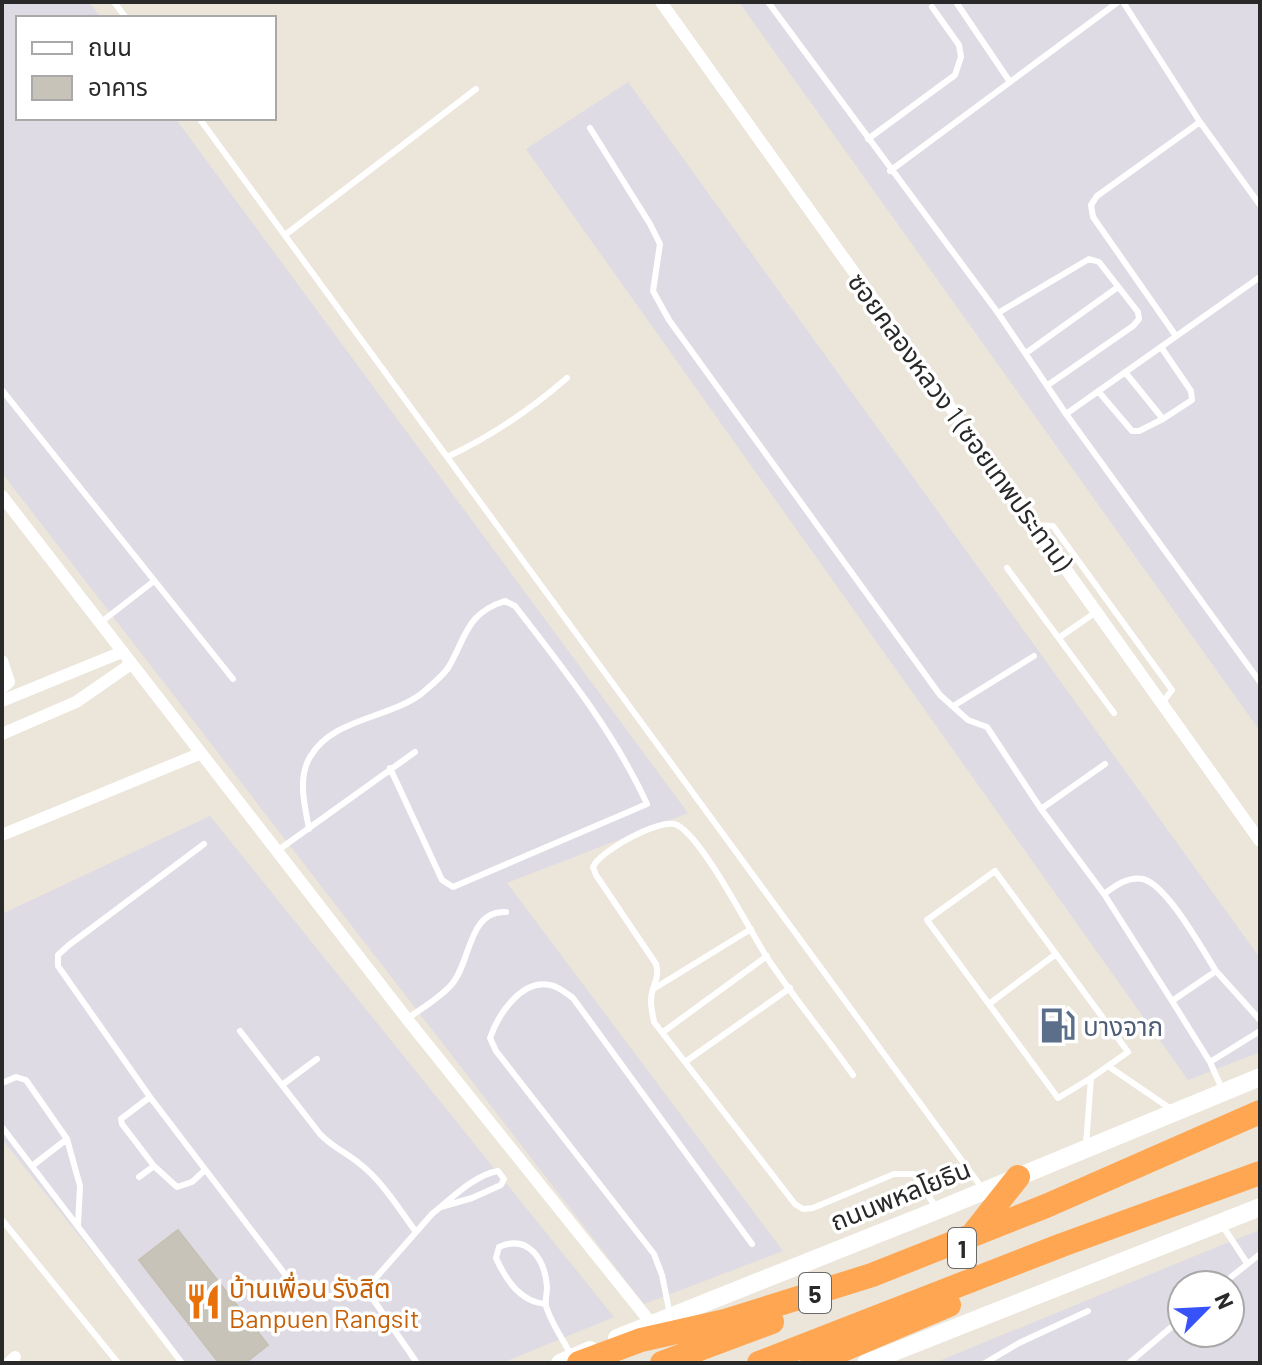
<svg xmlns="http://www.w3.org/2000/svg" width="1262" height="1365" viewBox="0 0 1262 1365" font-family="Barlow,'Noto Sans Thai',sans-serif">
<rect width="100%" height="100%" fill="#ebe5da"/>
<path fill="#dedbe4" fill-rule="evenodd" d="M 2,2 L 89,2 L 101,18 L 18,18 L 18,118 L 175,118 L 688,813 L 507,883 L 783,1251 L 644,1304 L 2,473 Z
M 739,2 L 1260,2 L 1260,731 Z
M 628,82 L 1260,958 L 1260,1052 L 1188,1080 L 526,149 Z
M 210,816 L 614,1317 L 502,1363 L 181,1363 L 2,1139 L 2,914 Z
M 1260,1230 L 1260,1363 L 934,1363 L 1217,1247 ZM 1182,1285 L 1230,1285 L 1230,1333 L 1182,1333 Z"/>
<path fill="#c7c3b9" stroke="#c7c1b4" stroke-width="2" d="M 178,1230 L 268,1345 L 245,1363 L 219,1363 L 139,1260 Z"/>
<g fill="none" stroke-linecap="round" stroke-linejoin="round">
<path stroke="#fff" stroke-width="6" d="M 114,2 L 126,18
M 768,2 L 998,313 L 1066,414 L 1260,682
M 956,2 L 1010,82
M 1123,2 L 1200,122
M 199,118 L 982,1188
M 590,128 L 650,224 L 660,244 L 653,291 L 669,320 L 940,695 L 968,720 L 987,727 L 1041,809 L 1104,894
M 868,139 L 955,75 L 961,57 L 959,45 L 932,7
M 890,171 L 1118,2
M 285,235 L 476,89
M 998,313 L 1089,259 L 1099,262 L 1138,312 L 1139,319 L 1133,326 L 1048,385
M 1176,336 L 1093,217 L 1091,205 L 1097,196 L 1200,122 L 1260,205
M 1026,353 L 1118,287
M 1125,372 L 1163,419 L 1192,400 L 1191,391 L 1161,347
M 2,390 L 233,679
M 1098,391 L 1132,431 L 1139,431 L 1163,419
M 1066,414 L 1260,277
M 447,457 C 492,436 530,410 567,378
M 1036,525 L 1053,526 L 1172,690 L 1162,703
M 1007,568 L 1114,713
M 100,623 L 154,581
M 1060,637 L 1096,612
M 955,705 L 1034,656
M 1041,809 L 1105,764
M 309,829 C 305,806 297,779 310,757 C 333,718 387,719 421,694 C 429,687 442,677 448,668 C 466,638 466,613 505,601 L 515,606 C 563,668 614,732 647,804 L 453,887 L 442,880 L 390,768
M 204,844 L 69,945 L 58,955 L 58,966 L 150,1097 L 297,1290 C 318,1303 343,1293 366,1289
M 277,851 L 415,752
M 655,988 L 751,929
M 1172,1001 L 1104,894 C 1115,886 1128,876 1143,879 C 1167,885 1202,949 1216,971
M 989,1004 L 1056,954
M 407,1019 C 422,1008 440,998 452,984 C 471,962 468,910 506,912
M 240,1031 L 320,1134 C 332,1147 347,1153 360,1164 C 383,1182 399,1209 416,1232
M 663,1032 L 767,956
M 685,1062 L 790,988
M 1210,1062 L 1260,1031
M 853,1075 C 825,1035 793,997 766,956 C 749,929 702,837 677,825 C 660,817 599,852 593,867 L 596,875 L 656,964 C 659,975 656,979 653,989 C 649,1000 652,1011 654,1022 L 795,1204 L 803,1209 L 813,1208 L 894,1174 L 914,1174 L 937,1209
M 1091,1078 L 1058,1098 L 927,920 L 995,871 L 1128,1052 L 1108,1066
M 2,1083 L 16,1077 L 26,1080 L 67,1139 L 80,1186 L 78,1225
M 282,1085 L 317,1059
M 1222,1089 L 1210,1062 L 1172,1001 L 1216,971 L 1260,1020
M 150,1097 L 121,1119 L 122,1124 L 154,1166
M 2,1127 L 182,1363
M 1086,1145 L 1091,1078 L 1108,1066 L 1171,1109
M 32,1166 L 67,1139
M 139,1177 L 154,1166 L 177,1187 L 192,1182 L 205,1170
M 2,1220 L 118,1363
M 1222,1225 L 1247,1263
M 1221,1285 L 1260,1254
M 546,1304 C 520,1302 506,1280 496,1258 L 499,1247 C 528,1234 545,1259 547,1287 C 547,1293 545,1300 546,1306 C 551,1323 564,1341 572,1357
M 670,1315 L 662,1275 L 654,1254 L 496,1051 L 490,1038 C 498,1015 521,979 550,985 C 558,986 566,993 573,998 L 752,1244
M 417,1363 L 366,1289 L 432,1214 C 451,1199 474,1175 498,1171 L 504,1179 L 501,1185 L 472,1198 L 441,1207
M 985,1363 L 1019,1343 L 1088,1311
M 1129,1363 L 1182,1318"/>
<path stroke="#fff" stroke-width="12" d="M 661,2 L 1260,841
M 2,496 L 407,1019 L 651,1323
M 2,661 L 9,682 L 2,688
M 2,701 L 122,652
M 2,734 L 76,702 L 131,664
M 2,835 L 199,754
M 9,1363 L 15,1357"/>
<path stroke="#fff" stroke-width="18" d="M 617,1338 L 938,1210 L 1260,1077
M 560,1363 L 590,1350
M 866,1363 L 1260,1207"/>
<path stroke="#ffa652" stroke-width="24" d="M 972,1235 L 1018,1177
M 579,1363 L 641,1340 L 725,1321 L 872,1275 L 1046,1206 L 1260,1112
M 662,1363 L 772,1322
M 759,1363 L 1062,1245 L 1260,1173
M 812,1363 L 949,1305"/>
</g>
<defs>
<symbol id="fuel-bare" viewBox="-9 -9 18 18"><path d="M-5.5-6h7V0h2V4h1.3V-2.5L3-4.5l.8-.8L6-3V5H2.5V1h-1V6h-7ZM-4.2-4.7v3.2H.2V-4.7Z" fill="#5c6f8a" stroke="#fff" stroke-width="2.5" paint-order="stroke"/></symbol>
<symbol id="restaurant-bare" viewBox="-9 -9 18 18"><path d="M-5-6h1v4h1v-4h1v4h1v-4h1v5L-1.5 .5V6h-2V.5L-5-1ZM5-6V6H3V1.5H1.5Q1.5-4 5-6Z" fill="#e8710a" stroke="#fff" stroke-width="2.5" paint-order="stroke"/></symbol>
</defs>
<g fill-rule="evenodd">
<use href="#fuel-bare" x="1032" y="1000" width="51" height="51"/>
<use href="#restaurant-bare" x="178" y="1276" width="51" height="51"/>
</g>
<g text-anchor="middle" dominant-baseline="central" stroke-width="7" stroke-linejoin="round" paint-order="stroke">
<g fill="#fff" stroke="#696969" stroke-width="2">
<rect x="948" y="1228" width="28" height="40" rx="6"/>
<rect x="799" y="1273" width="32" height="40" rx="6"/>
</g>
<g font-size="24" font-weight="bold" fill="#292929">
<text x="962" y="1248">1</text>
<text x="815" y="1293">5</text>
</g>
<g font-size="26" fill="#292929" stroke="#fff">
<text transform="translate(961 421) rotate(54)">ซอยคลองหลวง 1 (ซอยเทพประทาน)</text>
<text transform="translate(900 1194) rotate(-22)">ถนนพหลโยธิน</text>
</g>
<g font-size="26" fill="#4e5e75" stroke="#fff" text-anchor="start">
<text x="1083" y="1025">บางจาก</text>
</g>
<g font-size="26" fill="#c56008" stroke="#fff" text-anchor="start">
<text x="229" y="1287">บ้านเพื่อน รังสิต<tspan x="229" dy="30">Banpuen Rangsit</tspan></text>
</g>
</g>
<rect width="1262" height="1365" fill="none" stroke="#292929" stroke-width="8"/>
<rect x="16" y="16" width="260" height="104" fill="#ffffff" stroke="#a9a9a9" stroke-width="2"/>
<rect x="32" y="42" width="40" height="12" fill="#ffffff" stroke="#a9a9a9" stroke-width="2"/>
<text x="88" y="56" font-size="24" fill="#292929">ถนน</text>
<rect x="32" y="76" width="40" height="24" fill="#c7c3b9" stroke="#a9a9a9" stroke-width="2"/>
<text x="88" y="96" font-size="24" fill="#292929">อาคาร</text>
<g transform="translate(1206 1309) rotate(66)"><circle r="38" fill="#ffffff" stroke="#a9a9a9" stroke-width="2"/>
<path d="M0-6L14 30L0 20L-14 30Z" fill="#3852fa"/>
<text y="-12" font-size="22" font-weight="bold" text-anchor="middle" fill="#292929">N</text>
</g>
</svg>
